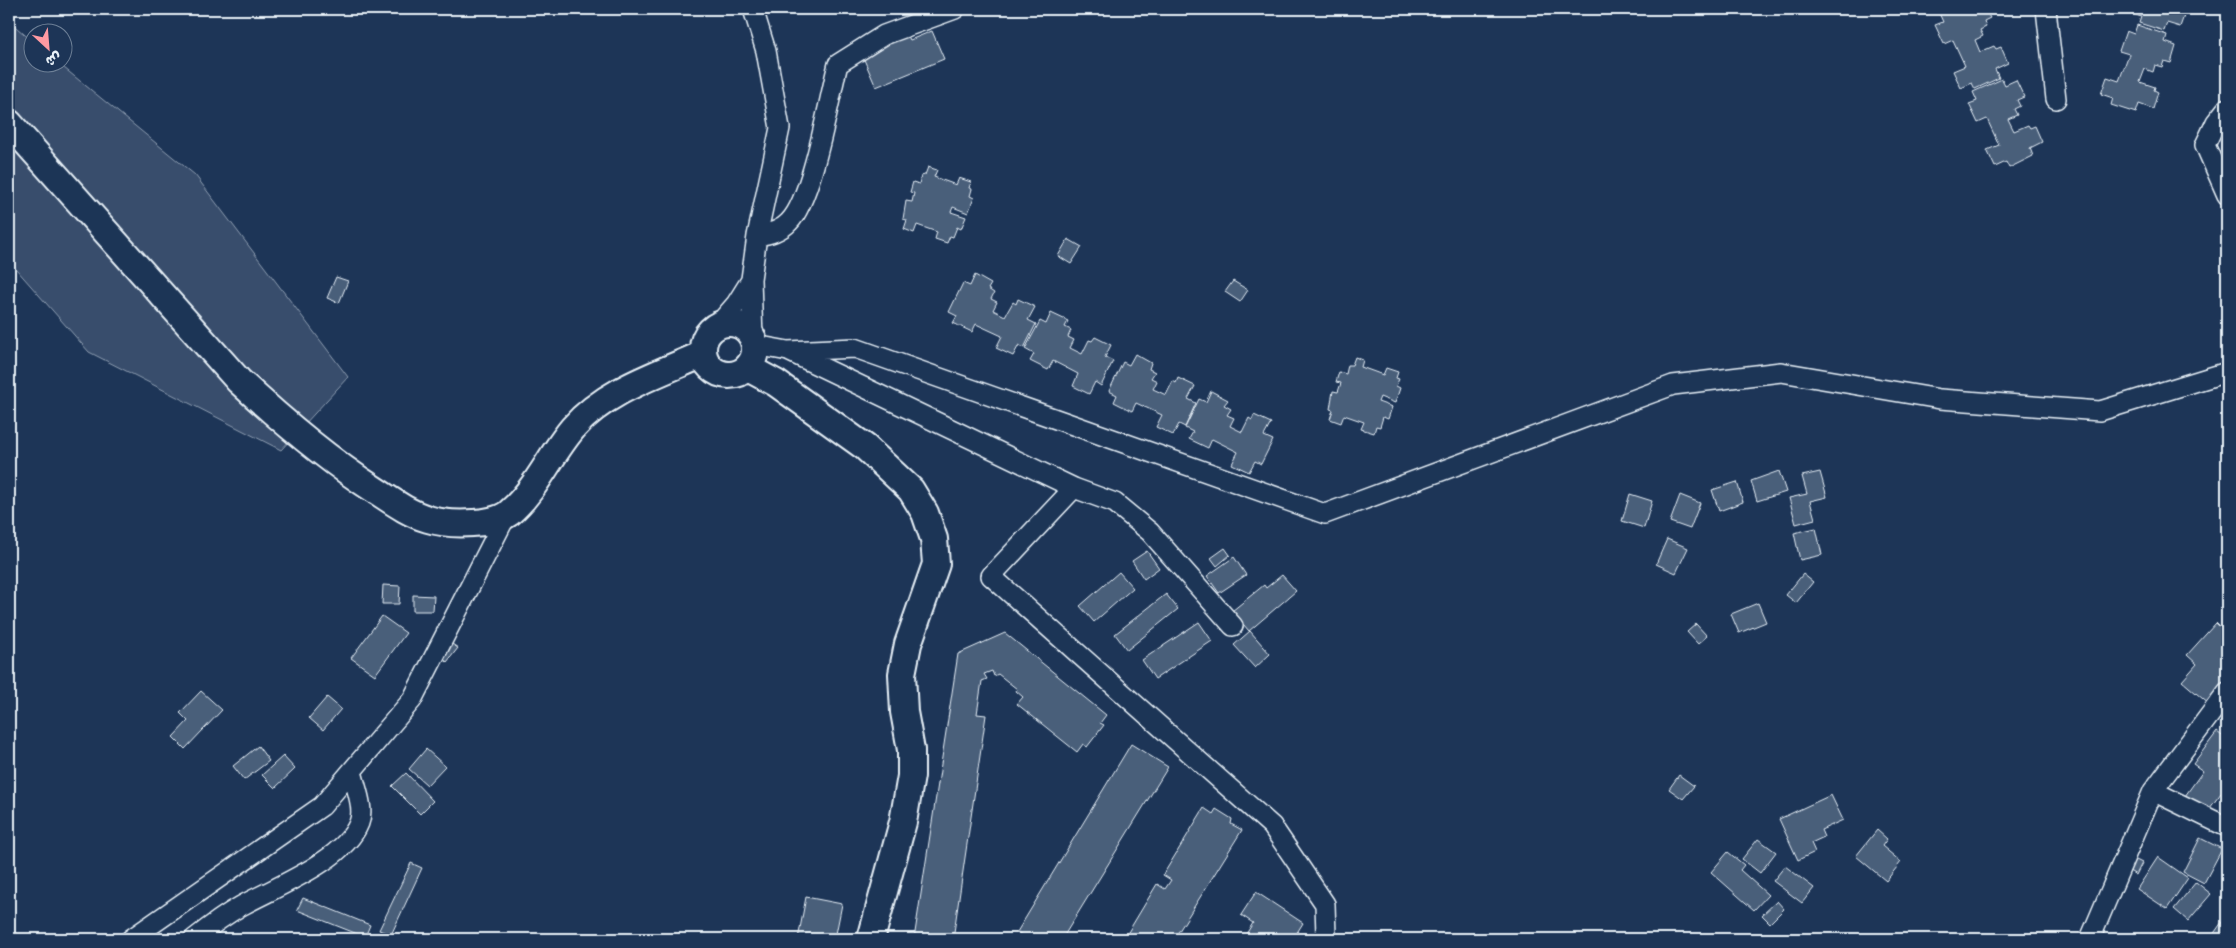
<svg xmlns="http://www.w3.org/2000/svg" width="2236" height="948" viewBox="0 0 2236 948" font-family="Dekko,'Playpen Sans Arabic',sans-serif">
<rect width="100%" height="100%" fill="#1d3557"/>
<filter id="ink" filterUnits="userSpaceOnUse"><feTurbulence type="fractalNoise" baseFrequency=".02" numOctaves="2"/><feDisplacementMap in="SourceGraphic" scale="10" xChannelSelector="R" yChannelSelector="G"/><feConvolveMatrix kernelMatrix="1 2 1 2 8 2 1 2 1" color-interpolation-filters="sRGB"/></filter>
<g filter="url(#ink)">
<path fill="#374d6c" stroke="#909fb2" d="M 9,21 L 32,41 L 32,62 L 58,63 L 195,175 L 348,377 L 281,450 L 89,352 L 9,261 Z"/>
<path fill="#495e7a" stroke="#e8f1f8" d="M 1949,9 L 1985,9 L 1990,18 L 1984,21 L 1986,27 L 1980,30 L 1983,36 L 1975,40 L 1980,52 L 1994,46 L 1996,49 L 2001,47 L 2008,63 L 1995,69 L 1999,78 L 1975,89 L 1972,83 L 1961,88 L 1953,71 L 1965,66 L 1953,40 L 1944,44 L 1935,25 L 1943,22 L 1939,13 Z
M 2130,9 L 2183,9 L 2186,10 L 2180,27 L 2167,23 L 2164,31 L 2139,23 L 2141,17 L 2129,12 Z
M 2137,25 L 2167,35 L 2165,42 L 2176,46 L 2171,63 L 2164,61 L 2162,67 L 2155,65 L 2153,72 L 2145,69 L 2140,82 L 2155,87 L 2154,90 L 2158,92 L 2153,109 L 2139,104 L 2136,113 L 2111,105 L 2113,98 L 2101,94 L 2107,77 L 2119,81 L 2129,54 L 2119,51 L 2126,31 L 2134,34 Z
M 932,31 L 944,59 L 876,87 L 862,55 L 908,36 L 910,40 Z
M 2002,79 L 2005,85 L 2016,80 L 2024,97 L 2017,100 L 2020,106 L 2014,109 L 2017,115 L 2008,119 L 2014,131 L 2028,125 L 2030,128 L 2035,126 L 2042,142 L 2030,148 L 2033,156 L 2009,168 L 2006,162 L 1995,167 L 1987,150 L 1999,145 L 1987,119 L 1978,123 L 1969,104 L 1977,101 L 1973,92 Z
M 928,167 L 937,170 L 934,177 L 956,185 L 959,178 L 971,182 L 969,188 L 972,189 L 970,196 L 974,198 L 968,213 L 953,207 L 951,212 L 966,217 L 961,229 L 957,227 L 953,237 L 950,236 L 947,243 L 935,239 L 937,232 L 917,225 L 914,233 L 904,229 L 907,220 L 903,219 L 906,201 L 912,202 L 914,193 L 910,192 L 913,182 L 919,184 L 921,176 L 925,175 Z
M 1068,239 L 1082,247 L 1071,264 L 1058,256 Z
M 975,275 L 991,284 L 988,289 L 994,293 L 991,299 L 997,302 L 993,310 L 1005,316 L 1013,302 L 1016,304 L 1018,299 L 1035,307 L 1028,320 L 1036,324 L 1024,348 L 1019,345 L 1013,356 L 996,348 L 1002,336 L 976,324 L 972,332 L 953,323 L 957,316 L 949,312 L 963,283 L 970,286 Z
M 336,277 L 348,281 L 339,303 L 327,298 Z
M 1233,281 L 1248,290 L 1240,302 L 1225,292 Z
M 1051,313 L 1068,321 L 1065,327 L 1071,330 L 1068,337 L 1074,340 L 1070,348 L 1082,354 L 1089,340 L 1092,341 L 1095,337 L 1111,345 L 1105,357 L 1113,361 L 1101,386 L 1095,382 L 1089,394 L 1073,386 L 1078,374 L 1053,361 L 1048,370 L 1030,361 L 1034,354 L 1025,349 L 1040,321 L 1046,324 Z
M 1135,354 L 1151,363 L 1149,369 L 1155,372 L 1151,378 L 1157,381 L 1153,389 L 1166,395 L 1173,381 L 1176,383 L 1178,378 L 1195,386 L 1188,399 L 1196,403 L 1185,427 L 1179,424 L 1173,435 L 1156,427 L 1162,415 L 1136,403 L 1132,411 L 1114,402 L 1117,395 L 1109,391 L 1123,362 L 1129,365 Z
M 1355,357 L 1363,360 L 1361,367 L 1383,375 L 1386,368 L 1398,372 L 1396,378 L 1399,379 L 1396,386 L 1400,388 L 1395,403 L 1380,397 L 1378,402 L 1392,407 L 1388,419 L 1383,417 L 1380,427 L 1376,426 L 1374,433 L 1361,429 L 1364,422 L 1344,415 L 1341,423 L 1330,419 L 1333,410 L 1330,409 L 1333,391 L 1338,392 L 1341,383 L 1336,382 L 1339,372 L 1346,374 L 1348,365 L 1352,365 Z
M 1211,391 L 1228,400 L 1224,405 L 1231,409 L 1227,415 L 1234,418 L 1230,426 L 1242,432 L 1249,418 L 1252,420 L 1254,415 L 1271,423 L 1264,436 L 1273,440 L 1261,464 L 1255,461 L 1249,472 L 1232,464 L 1238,452 L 1212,439 L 1208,448 L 1189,439 L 1193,432 L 1185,428 L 1199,399 L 1206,402 Z
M 1779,471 L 1786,492 L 1757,501 L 1751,481 Z
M 1820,472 L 1827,497 L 1810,501 L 1815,519 L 1796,524 L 1789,498 L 1807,494 L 1802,476 Z
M 1737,482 L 1743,502 L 1719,511 L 1712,490 Z
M 1630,494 L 1652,501 L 1644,528 L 1622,521 Z
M 1680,495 L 1700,503 L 1690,529 L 1670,522 Z
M 1816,528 L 1822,555 L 1800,560 L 1794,533 Z
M 1667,539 L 1688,548 L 1676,573 L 1656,564 Z
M 1225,548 L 1230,555 L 1217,566 L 1211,558 Z
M 1147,551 L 1159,568 L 1144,579 L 1132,561 Z
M 1234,557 L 1246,575 L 1219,593 L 1207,576 Z
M 1119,572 L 1133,588 L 1094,622 L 1080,606 Z
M 1803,574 L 1813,582 L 1796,603 L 1786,595 Z
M 1282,575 L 1296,591 L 1249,631 L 1232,611 L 1264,585 L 1266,588 Z
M 383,585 L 400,586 L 399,604 L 382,604 Z
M 1166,594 L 1178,609 L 1127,650 L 1115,634 Z
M 413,595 L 434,596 L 433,611 L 413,611 Z
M 1758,603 L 1766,622 L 1739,633 L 1731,614 Z
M 382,616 L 406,633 L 375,675 L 351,658 Z
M 1199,622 L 1212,641 L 1155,679 L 1142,660 Z
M 2216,623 L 2227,634 L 2227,685 L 2210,705 L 2182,681 L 2197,664 L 2187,655 Z
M 1696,624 L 1707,636 L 1698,644 L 1687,632 Z
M 1250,631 L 1270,654 L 1255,668 L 1234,645 Z
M 1005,633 L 1106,715 L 1100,723 L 1104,725 L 1087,747 L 1083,744 L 1077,752 L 1017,704 L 1023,697 L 1016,691 L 1017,689 L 998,674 L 994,676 L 992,671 L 984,674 L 987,679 L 982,681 L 977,714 L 986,715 L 953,939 L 914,939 L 958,654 Z
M 452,644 L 458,648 L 447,662 L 441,657 Z
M 201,691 L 222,710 L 185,749 L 173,737 L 188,721 L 180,713 Z
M 327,697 L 341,709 L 323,730 L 309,718 Z
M 2217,732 L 2225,738 L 2227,735 L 2227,785 L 2207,812 L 2185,796 L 2203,771 L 2193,764 Z
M 1131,744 L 1168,767 L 1062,939 L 1025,939 L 1026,937 L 1017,932 Z
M 258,746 L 269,761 L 244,780 L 233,766 Z
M 426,749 L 445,766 L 427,785 L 409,769 Z
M 283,756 L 295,769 L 275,788 L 262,775 Z
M 406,773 L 433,801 L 420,814 L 392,786 Z
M 1679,775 L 1694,786 L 1683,799 L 1669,789 Z
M 1831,795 L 1843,820 L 1821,830 L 1824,837 L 1811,843 L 1815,852 L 1798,860 L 1779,819 Z
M 1204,808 L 1213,814 L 1216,809 L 1232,819 L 1231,824 L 1242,830 L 1174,939 L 1124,939 L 1157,884 L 1165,889 L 1171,880 L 1163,875 Z
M 1877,830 L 1887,839 L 1882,846 L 1901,862 L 1886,881 L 1856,856 Z
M 2200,838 L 2222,849 L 2204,883 L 2183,872 Z
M 1758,839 L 1776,852 L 1760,873 L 1742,859 Z
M 1728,852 L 1744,865 L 1740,870 L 1768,895 L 1754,910 L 1711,872 Z
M 2158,857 L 2188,878 L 2167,909 L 2137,889 Z
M 2132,858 L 2142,863 L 2136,875 L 2126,869 Z
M 411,863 L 422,868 L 391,935 L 379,930 Z
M 1785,866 L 1814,888 L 1802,903 L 1773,881 Z
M 2196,882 L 2211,894 L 2188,921 L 2174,909 Z
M 1256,892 L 1303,923 L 1293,939 L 1243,939 L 1253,923 L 1241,915 Z
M 806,897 L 842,904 L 835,939 L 798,939 Z
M 303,898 L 370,925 L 365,937 L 297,910 Z
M 1777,901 L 1784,909 L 1770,923 L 1762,915 Z
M 2227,915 L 2227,939 L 2210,939 Z
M 2162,932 L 2173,939 L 2157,939 Z"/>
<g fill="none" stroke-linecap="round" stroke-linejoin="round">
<defs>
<path id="minor" d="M 753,9 L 766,51 L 780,128 L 757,236 L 751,279 L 753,339
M 2046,9 L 2056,99
M 2227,108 L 2216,122 L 2205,145 L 2227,195
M 757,236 C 769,234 781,231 789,222 C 812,200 829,99 838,64 L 884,35 L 955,9
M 717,326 L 736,304 L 751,280
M 755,345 L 788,351 L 1074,488 L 991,576 L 1272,826 L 1325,904 L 1326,935 L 1323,939
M 788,351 L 855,348 L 1325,514 L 1673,385 L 1781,372 L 1940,399 L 2100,411 L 2227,372
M 1074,488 L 1115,503 L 1150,532 L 1233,626
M 2153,791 L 2227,827
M 131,939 L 322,806 L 412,700 L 507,514
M 194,939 C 209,927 225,915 241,906 C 275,887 344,861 359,823 C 365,808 355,786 352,771
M 2090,939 L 2153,791 L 2227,692"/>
<path id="secondary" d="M 9,123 L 239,381 C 282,421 325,458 375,490 C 392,501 408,513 428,519 C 441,523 459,524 473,523 C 484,523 500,520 509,513 C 536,490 550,455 573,428 C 606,390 659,374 703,354
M703 349a26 26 0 1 1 52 0a26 26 0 1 1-52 0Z
M 748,368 L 776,383 L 865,447 L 911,490 L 925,513 L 934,539 L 936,564 L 908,644 L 902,674 L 904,712 L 911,750 L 911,776 L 903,822 L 871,939"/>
</defs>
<use href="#minor" stroke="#e8f1f8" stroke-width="22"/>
<use href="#secondary" stroke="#e8f1f8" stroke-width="30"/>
<use href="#minor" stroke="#1d3557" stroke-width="19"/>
<use href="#secondary" stroke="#1d3557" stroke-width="26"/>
</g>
</g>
<rect width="2236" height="948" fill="none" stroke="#1d3557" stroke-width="30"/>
<rect x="15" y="15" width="2206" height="918" fill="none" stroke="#e8f1f8" stroke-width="2" filter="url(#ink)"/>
<g transform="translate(48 48) rotate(154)"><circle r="24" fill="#1d3557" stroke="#6e8097"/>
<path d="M0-4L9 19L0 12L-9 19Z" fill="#ff9aa2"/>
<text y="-8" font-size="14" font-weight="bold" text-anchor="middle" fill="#e8f1f8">ش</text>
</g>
</svg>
